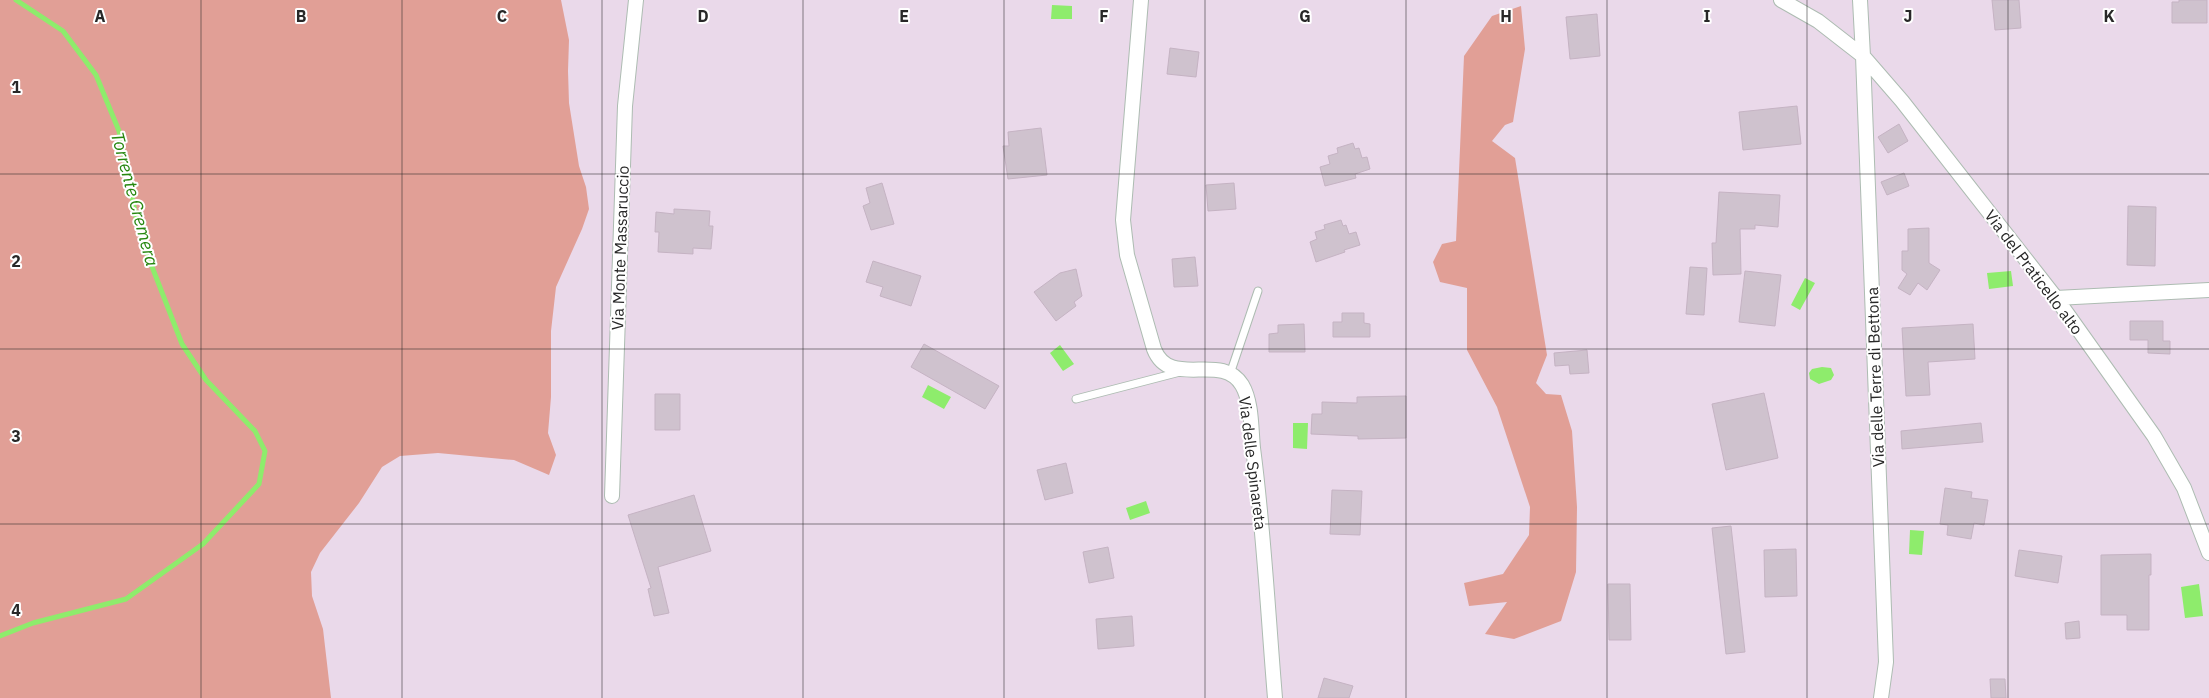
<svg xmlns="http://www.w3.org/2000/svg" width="2209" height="698" viewBox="0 0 2209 698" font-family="'IBM Plex Sans',sans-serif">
<rect width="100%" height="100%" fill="#ead9ea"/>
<path fill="#e19f96" d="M 0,0 L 561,0 L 569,40 L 568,71 L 569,103 L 579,166 L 586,187 L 589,209 L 582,229 L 556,287 L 551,331 L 551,397 L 548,433 L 556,455 L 549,475 L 514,460 L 438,453 L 400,456 L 382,467 L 359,503 L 320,553 L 311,572 L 312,596 L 323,629 L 331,698 L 0,698 Z
M 1521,6 L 1525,49 L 1513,122 L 1505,125 L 1492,141 L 1515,158 L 1547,355 L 1536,383 L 1546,394 L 1561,395 L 1572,431 L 1577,507 L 1576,572 L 1561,621 L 1514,639 L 1485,634 L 1507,602 L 1469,606 L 1464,583 L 1503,574 L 1529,535 L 1530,507 L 1497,407 L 1467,350 L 1467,288 L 1440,282 L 1433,262 L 1442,244 L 1456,241 L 1464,56 L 1492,16 Z"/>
<path fill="#8eec6c" d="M 1052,5 L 1072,6 L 1072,19 L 1051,19 Z
M 2011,271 L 2013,286 L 1989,289 L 1987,273 Z
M 1805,278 L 1815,283 L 1800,310 L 1791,305 Z
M 1060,345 L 1074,364 L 1063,371 L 1050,353 Z
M 1822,367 L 1831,368 L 1834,375 L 1831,380 L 1819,384 L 1810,379 L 1809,373 L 1812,369 Z
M 928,385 L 951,397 L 944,409 L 922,397 Z
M 1293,423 L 1308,423 L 1307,449 L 1293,448 Z
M 1146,501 L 1150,513 L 1130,520 L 1126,508 Z
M 1910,530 L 1924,531 L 1922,555 L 1909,554 Z
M 2199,584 L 2203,616 L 2185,618 L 2181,587 Z"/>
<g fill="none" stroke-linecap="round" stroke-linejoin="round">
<path stroke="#8eec6c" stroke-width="5" d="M 0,636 L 33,623 L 126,599 L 203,544 L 259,484 L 265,451 L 255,431 L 206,380 L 182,344 L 144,246 L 136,217 L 119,131 L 96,75 L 63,31 L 16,0"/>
</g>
<path fill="#cfc2ce" stroke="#c5b3c3" d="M 1992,0 L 2019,0 L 2021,28 L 1995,30 Z
M 2179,0 L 2207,0 L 2207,23 L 2172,23 L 2172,2 L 2179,2 Z
M 1597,14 L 1600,56 L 1570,59 L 1566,17 Z
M 1170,48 L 1199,52 L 1196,77 L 1167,74 Z
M 1797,106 L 1801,144 L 1743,150 L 1739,112 Z
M 1899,124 L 1908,141 L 1888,153 L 1878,137 Z
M 1041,128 L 1047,175 L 1008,179 L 1003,146 L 1009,146 L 1008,132 Z
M 1353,143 L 1355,149 L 1359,148 L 1362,158 L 1367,157 L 1370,169 L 1355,174 L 1356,178 L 1325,186 L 1320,167 L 1330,164 L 1328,156 L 1338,153 L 1337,148 Z
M 1904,173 L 1909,186 L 1887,195 L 1881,182 Z
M 882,183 L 894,224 L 871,230 L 863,206 L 870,203 L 866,188 Z
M 1234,183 L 1236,209 L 1208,211 L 1206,185 Z
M 1719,192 L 1780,195 L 1778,227 L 1755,225 L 1755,229 L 1740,229 L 1741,274 L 1713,275 L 1712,243 L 1716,243 Z
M 2128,206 L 2156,207 L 2155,266 L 2127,265 Z
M 674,209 L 710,211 L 709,226 L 713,226 L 711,249 L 693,248 L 693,254 L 658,252 L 659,232 L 655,232 L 656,212 L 674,214 Z
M 1341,220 L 1343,226 L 1346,225 L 1349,234 L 1356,232 L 1360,245 L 1344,250 L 1345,252 L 1316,262 L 1310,242 L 1317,239 L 1315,232 L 1325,229 L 1324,225 Z
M 1929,228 L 1929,263 L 1940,270 L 1927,290 L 1918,283 L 1910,295 L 1898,288 L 1907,274 L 1902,270 L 1902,251 L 1908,251 L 1908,229 Z
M 1195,257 L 1198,286 L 1174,287 L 1172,259 Z
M 873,261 L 921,276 L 911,306 L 880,296 L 883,287 L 866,282 Z
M 1690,267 L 1707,268 L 1704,315 L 1686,314 Z
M 1076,269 L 1082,296 L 1074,302 L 1076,306 L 1056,321 L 1034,292 L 1060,273 Z
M 1745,271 L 1781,275 L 1775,326 L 1739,322 Z
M 1342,313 L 1364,313 L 1364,323 L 1370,324 L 1370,337 L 1333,337 L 1333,322 L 1342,322 Z
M 2130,321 L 2163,321 L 2163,341 L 2170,341 L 2170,354 L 2148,353 L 2148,340 L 2130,340 Z
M 1304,324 L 1305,352 L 1269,352 L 1269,334 L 1278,333 L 1278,325 Z
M 1973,324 L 1975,359 L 1928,362 L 1930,395 L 1906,396 L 1902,328 Z
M 924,344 L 999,386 L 985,409 L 911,367 Z
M 1587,350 L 1589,373 L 1570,374 L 1569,365 L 1555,366 L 1554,353 Z
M 1764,393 L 1778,458 L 1726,470 L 1712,404 Z
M 655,394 L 680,394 L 680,430 L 655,430 Z
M 1406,396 L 1406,438 L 1358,439 L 1358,436 L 1311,434 L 1312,414 L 1322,414 L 1322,402 L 1357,403 L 1357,397 Z
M 1981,423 L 1983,442 L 1902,449 L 1901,431 Z
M 1066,463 L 1073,493 L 1045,500 L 1037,470 Z
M 1945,488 L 1972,492 L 1971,498 L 1988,500 L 1984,525 L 1974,523 L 1971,539 L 1947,535 L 1948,525 L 1940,524 Z
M 1332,490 L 1362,491 L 1360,535 L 1330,534 Z
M 694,495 L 711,551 L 658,567 L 669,613 L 654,616 L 648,589 L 651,588 L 628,515 Z
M 1731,526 L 1745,652 L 1726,654 L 1712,528 Z
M 1108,547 L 1114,578 L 1089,583 L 1083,552 Z
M 1796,549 L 1797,596 L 1765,597 L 1764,550 Z
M 2019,550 L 2062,556 L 2058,583 L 2015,576 Z
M 2151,554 L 2151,575 L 2149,575 L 2149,630 L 2127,630 L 2127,615 L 2101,615 L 2101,555 Z
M 1608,584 L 1630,584 L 1631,640 L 1609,640 Z
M 1132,616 L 1134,646 L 1098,649 L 1096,619 Z
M 2079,621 L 2080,638 L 2066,639 L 2065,623 Z
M 1324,678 L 1353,686 L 1349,698 L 1318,698 Z
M 1990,679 L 2005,679 L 2006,698 L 1991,698 Z"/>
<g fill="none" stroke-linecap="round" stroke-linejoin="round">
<defs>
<path id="lane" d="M 1230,374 L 1258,291
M 1076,399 L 1180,372"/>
<path id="street" d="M 1141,0 L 1123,220 L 1127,255 L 1154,349 C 1170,390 1221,351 1242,385 C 1252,402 1251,428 1253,448 C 1264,531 1268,615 1275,698
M 1781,0 L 1818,21 L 1863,56 L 1886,662 L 1881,698
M 1860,0 L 1863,56 L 1902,101 L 2056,298 L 2154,436 L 2184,488 L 2209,553
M 2056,298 L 2209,290
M 612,496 L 625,106 L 636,0"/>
</defs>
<use href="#lane" stroke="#adbcb2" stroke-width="9"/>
<use href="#street" stroke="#adbcb2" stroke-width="16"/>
<use href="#lane" stroke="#fff" stroke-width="7"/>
<use href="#street" stroke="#fff" stroke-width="14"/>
</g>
<path fill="none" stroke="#282828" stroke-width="1" stroke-opacity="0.55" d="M 201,0 L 201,698M 402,0 L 402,698M 602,0 L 602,698M 803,0 L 803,698M 1004,0 L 1004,698M 1205,0 L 1205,698M 1406,0 L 1406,698M 1607,0 L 1607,698M 1807,0 L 1807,698M 2008,0 L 2008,698M 0,174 L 2209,174M 0,349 L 2209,349M 0,524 L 2209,524"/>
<g text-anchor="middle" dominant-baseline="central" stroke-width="4" stroke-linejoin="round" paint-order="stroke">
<g font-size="16" fill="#282828" stroke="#fff">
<text transform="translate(620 248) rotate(-88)">Via Monte Massaruccio</text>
<text transform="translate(2034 272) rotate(53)">Via del Praticello alto</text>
<text transform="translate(1875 377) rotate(-92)">Via delle Terre di Bettona</text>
<text transform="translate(1253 463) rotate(83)">Via delle Spinareta</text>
</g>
<g font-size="18" font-style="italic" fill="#26870f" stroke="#fff">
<text transform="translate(135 199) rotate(75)">Torrente Cremera</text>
</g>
</g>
<g font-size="16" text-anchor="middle" font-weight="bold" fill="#282828" stroke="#fff" stroke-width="4" stroke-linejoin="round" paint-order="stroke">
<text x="100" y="22">A</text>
<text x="301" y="22">B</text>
<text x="502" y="22">C</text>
<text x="703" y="22">D</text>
<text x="904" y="22">E</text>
<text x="1104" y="22">F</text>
<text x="1305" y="22">G</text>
<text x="1506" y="22">H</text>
<text x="1707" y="22">I</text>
<text x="1908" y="22">J</text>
<text x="2109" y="22">K</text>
<text x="16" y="93">1</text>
<text x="16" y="267">2</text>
<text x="16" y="442">3</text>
<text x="16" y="616">4</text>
</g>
</svg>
